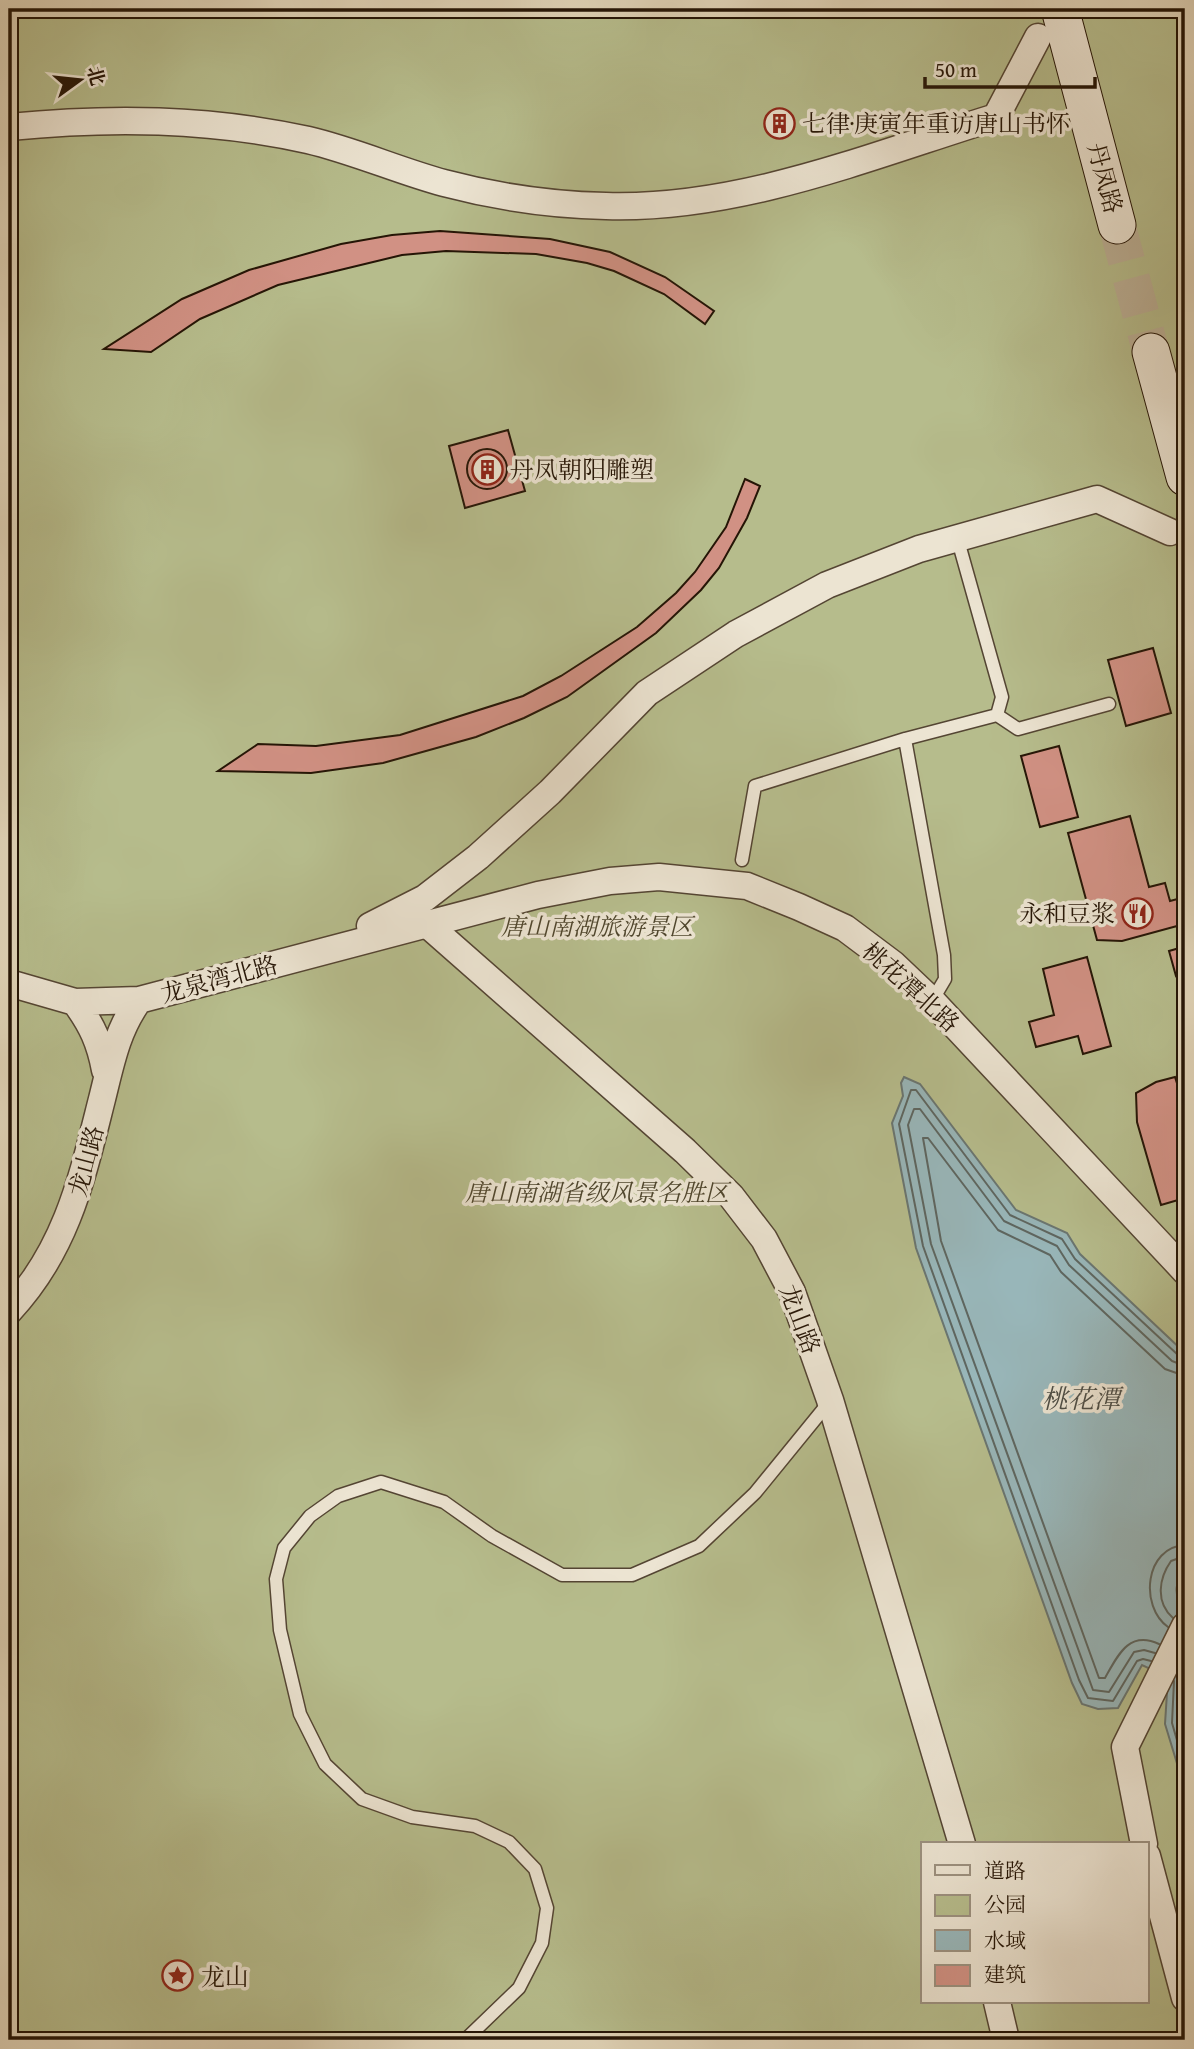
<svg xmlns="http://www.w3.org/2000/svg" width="1194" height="2049" viewBox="0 0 1194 2049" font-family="'Gentium Book Plus','Noto Serif SC',serif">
<rect width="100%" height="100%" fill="#e1d5b9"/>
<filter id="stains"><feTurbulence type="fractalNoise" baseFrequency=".00286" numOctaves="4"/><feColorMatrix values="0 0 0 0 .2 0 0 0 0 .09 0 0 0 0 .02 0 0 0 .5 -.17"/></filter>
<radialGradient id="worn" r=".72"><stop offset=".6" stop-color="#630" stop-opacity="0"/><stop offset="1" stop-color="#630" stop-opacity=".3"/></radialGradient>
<path fill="#b6bc8c" stroke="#6e6849" stroke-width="2" fill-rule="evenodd" d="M 9,9 L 1185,9 L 1185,2040 L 9,2040 ZM 923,1844 L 1147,1844 L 1147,2002 L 923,2002 Z"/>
<path fill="#98b6b9" stroke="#6a7671" stroke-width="2" d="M 904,1077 L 920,1084 L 1016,1210 L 1067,1233 L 1080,1254 L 1185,1353 L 1185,1565 C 1178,1580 1170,1594 1185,1607 L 1185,1820 L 1179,1770 L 1165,1724 L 1168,1677 L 1142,1665 L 1118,1708 L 1098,1709 L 1082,1704 L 1072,1683 L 916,1248 L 892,1123 L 903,1096 L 901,1083 Z"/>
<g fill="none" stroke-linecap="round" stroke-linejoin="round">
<path stroke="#5e6660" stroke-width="2" d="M 1173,1618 C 1155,1602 1159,1578 1171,1561 L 1185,1556
M 1168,1627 C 1139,1606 1145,1547 1185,1545
M 1159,1644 C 1129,1630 1118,1655 1105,1678 L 1099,1678 L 941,1241 L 923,1138 L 928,1138 L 998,1230 L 1050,1255 L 1061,1272 L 1165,1369 L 1185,1376
M 1155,1653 L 1144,1650 L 1134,1652 L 1109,1692 L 1093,1690 L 931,1244 L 908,1125 L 914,1109 L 920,1109 L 1004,1221 L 1057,1246 L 1069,1265 L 1172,1361 L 1185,1366
M 1151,1661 L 1143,1659 L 1137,1661 L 1113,1701 L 1088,1698 L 1079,1680 L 923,1246 L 899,1124 L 911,1090 L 916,1090 L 1010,1215 L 1062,1239 L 1075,1259 L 1178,1355 L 1185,1357
M 1174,1681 L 1172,1723 L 1185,1768"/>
</g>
<path fill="#d19184" stroke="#251506" stroke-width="2" d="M 440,231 L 550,239 L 610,252 L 665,277 L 714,311 L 705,324 L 664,294 L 614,271 L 587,263 L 536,254 L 446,251 L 402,255 L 278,285 L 200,319 L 151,352 L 104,349 L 182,299 L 249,270 L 341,244 L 392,235 Z
M 508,430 L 525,491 L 465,508 L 449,446 Z
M467 469a20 20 0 1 1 40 0a20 20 0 1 1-40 0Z
M 745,479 L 760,486 L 747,518 L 719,568 L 701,590 L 656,633 L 567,697 L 524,718 L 476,737 L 383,763 L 311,773 L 218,771 L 258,744 L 316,746 L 400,735 L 523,696 L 561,676 L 637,627 L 676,593 L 695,572 L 726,527 Z
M 1153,648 L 1171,713 L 1126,726 L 1108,660 Z
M 1059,746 L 1078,817 L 1040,827 L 1021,756 Z
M 1130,816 L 1149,887 L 1165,883 L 1170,901 L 1185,897 L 1185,991 L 1176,976 L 1169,951 L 1183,947 L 1177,926 L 1122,941 L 1097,940 L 1068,833 Z
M 1087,957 L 1111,1046 L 1083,1054 L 1078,1036 L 1036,1047 L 1029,1022 L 1054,1015 L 1043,969 Z
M 1175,1077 L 1181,1096 L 1185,1095 L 1185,1161 L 1182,1162 L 1185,1198 L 1161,1205 L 1137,1122 L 1136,1093 L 1156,1082 Z"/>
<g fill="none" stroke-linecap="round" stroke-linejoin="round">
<path stroke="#bbaf95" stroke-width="37" stroke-dasharray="37 18" stroke-linecap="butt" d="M 1117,225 L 1151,352"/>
<defs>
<path id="lane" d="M 957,537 L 1002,697 L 997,715 L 1018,729 L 1109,704
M 905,739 L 944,955 L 945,979 L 932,1001
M 742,860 L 755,786 L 905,739 L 997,715
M 465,2040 L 519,1988 L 542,1943 L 547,1908 L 535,1869 L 509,1842 L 475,1826 L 412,1817 L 362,1799 L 325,1764 L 300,1714 L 280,1630 L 276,1579 L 284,1548 L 310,1516 L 338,1496 L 381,1482 L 444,1502 L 492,1536 L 562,1575 L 632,1575 L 699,1546 L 755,1493 L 830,1401"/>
<path id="street" d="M 9,127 C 110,117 208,118 308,140 C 355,151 399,171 444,183 C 497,197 553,205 606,206 C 740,210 870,156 996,117 L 1038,37
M 428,925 L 685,1151 L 731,1196 L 764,1239 L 792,1292 L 830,1400 L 962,1844
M 370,926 L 425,898 L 478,857 L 550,792 L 647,693 L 736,634 L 827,585 L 919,549 L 1097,499 L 1170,532
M 9,983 L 75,1002 L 139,1000 L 538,895 L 610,881 L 659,877 L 747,886 L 799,907 L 845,928 L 893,964 L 932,1001 L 1185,1271
M 75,1002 C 92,1025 100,1043 105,1070
M 9,1311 C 67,1249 82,1178 102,1099 C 111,1063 117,1030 139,1000
M 1144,1844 L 1125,1747 L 1185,1626
M 1147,1856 L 1185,1998
M 997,2002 L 1006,2040"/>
<path id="secondary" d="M 1060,9 L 1117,225
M 1151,352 L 1185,477"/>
</defs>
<use href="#lane" stroke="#544533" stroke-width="15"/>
<use href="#street" stroke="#544533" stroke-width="29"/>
<use href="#secondary" stroke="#251506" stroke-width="39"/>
<use href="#lane" stroke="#ece4d2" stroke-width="12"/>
<use href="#street" stroke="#ece4d2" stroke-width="26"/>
<use href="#secondary" stroke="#ece4d2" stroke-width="37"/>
</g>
<defs>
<symbol id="building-ring" viewBox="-11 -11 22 22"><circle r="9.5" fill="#ece4d2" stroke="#8f2418" stroke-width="1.5"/><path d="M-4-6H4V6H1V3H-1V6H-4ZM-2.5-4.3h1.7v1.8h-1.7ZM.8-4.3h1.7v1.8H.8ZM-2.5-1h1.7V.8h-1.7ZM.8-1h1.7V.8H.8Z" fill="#8f2418"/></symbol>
<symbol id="restaurant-ring" viewBox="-11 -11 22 22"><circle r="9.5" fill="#ece4d2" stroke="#8f2418" stroke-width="1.5"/><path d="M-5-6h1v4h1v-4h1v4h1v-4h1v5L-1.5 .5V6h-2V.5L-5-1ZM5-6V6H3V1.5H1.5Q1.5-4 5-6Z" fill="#8f2418"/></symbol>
<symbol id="sight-ring" viewBox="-11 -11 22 22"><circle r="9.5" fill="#ece4d2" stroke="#8f2418" stroke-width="1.5"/><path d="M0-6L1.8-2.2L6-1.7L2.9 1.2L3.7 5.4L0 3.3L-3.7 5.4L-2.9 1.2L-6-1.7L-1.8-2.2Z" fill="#8f2418"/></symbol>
</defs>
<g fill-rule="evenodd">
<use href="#building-ring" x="762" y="106" width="35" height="35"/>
<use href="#building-ring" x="470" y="452" width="35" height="35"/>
<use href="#restaurant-ring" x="1120" y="896" width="35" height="35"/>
<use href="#sight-ring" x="160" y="1958" width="35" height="35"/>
</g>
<g text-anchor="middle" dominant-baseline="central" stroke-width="7" stroke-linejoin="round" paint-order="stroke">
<g font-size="24" fill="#251506" stroke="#ece4d2" text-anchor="start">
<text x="802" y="123">七律·庚寅年重访唐山书怀</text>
<text x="510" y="469">丹凤朝阳雕塑</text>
<text x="1115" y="913" text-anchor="end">永和豆浆</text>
<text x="201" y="1976">龙山</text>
</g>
<g font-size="24" fill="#251506" stroke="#ece4d2">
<text transform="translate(1105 178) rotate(75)">丹凤路</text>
<text transform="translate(219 979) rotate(-15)">龙泉湾北路</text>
<text transform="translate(911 987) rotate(42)">桃花潭北路</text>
<text transform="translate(86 1161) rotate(-75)">龙山路</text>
<text transform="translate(800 1319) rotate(69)">龙山路</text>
</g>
<g font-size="24" font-style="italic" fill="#50472e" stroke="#ece4d2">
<text x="597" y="926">唐山南湖旅游景区</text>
<text x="597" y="1192">唐山南湖省级风景名胜区</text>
</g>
<g font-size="26" font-style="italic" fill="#4d4d45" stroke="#ece4d2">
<text x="1081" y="1398">桃花潭</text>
</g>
</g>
<rect width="1194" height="2049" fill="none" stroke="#e1d5b9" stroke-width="35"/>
<rect x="10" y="10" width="1173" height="2028" fill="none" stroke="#251506" stroke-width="3.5"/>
<rect x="18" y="18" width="1159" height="2014" fill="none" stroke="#251506" stroke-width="2"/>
<rect x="921" y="1842" width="228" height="161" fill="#ece4d2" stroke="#9c9180" stroke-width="2"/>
<rect x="935" y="1865" width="35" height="10" fill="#ece4d2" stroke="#9c9180" stroke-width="2"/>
<text x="984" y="1878" font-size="21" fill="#251506">道路</text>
<rect x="935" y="1895" width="35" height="21" fill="#b6bc8c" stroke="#9c9180" stroke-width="2"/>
<text x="984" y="1912" font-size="21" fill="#251506">公园</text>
<rect x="935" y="1930" width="35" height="21" fill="#98b6b9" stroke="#9c9180" stroke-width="2"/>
<text x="984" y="1948" font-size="21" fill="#251506">水域</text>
<rect x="935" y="1965" width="35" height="21" fill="#d19184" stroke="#9c9180" stroke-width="2"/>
<text x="984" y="1982" font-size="21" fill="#251506">建筑</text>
<g transform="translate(80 80) rotate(75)" stroke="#ece4d2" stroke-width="5" paint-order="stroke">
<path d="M0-5L12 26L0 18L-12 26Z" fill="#251506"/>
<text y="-10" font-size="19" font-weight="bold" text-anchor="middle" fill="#251506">北</text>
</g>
<path d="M925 77v10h170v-10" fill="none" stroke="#251506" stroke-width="3.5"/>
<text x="935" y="77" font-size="21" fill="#251506" stroke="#ece4d2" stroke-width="5" paint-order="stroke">50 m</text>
<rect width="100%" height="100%" filter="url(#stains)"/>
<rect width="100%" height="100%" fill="url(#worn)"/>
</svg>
